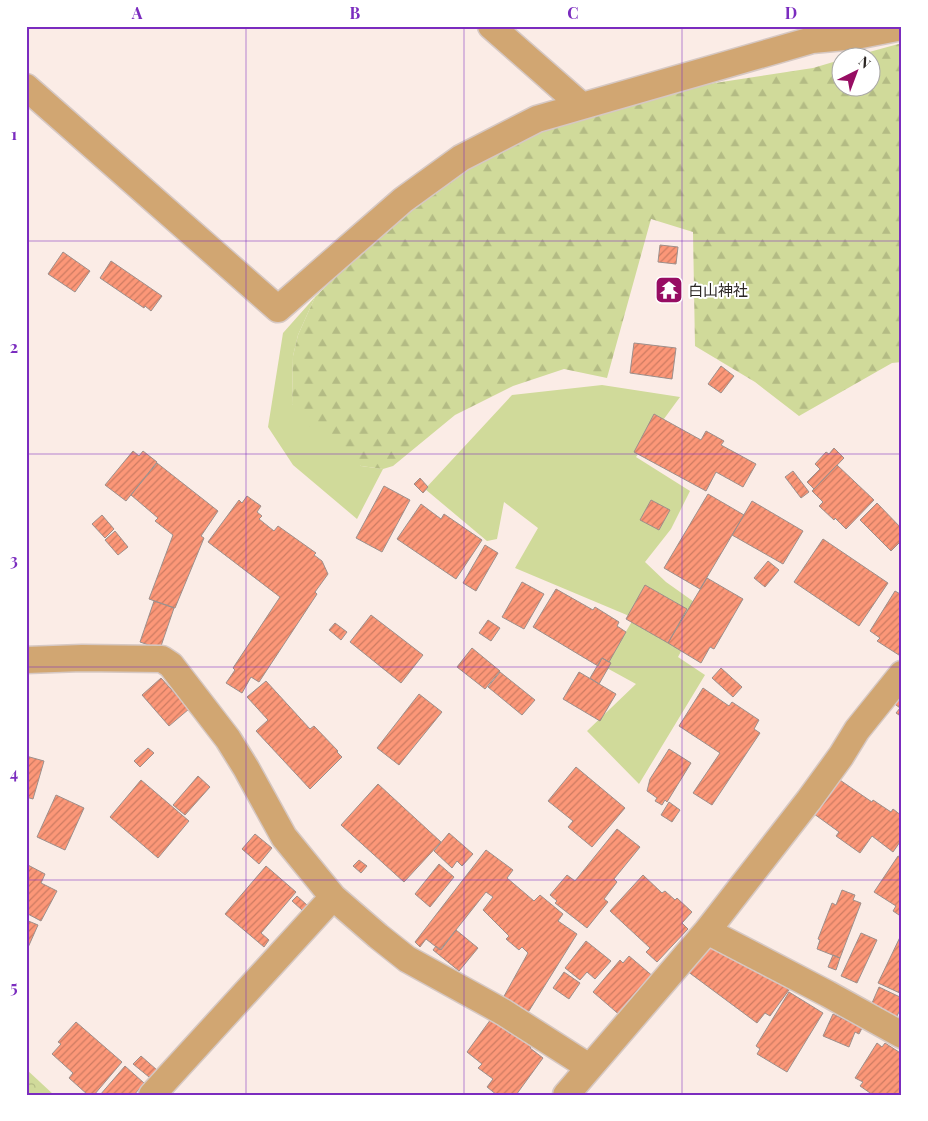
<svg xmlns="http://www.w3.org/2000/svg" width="928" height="1121" viewBox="0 0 928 1121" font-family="'Playfair Display','Noto Sans JP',serif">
<defs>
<pattern id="forest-firs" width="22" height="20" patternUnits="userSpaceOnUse" patternTransform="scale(1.25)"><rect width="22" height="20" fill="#d0da9a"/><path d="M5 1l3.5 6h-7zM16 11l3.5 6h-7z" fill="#b3bb84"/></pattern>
<pattern id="park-crowns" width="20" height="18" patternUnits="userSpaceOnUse" patternTransform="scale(1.25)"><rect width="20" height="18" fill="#d0da9a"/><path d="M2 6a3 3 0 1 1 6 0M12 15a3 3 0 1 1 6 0" fill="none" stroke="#b3bb84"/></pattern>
<pattern id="building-hatch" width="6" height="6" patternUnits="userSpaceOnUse" patternTransform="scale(1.25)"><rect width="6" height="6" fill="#fc9778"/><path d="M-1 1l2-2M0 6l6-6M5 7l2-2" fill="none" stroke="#cc7b62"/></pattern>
</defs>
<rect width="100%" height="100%" fill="#fbece6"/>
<path fill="#d0da9a" d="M 315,297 L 298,335 L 293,356 L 292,404 L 361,466 L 383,469 L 357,519 L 293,465 L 268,427 L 283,333 Z
M 602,385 L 680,397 L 636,457 L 690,491 L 671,529 L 645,562 L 666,582 L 704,609 L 678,657 L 705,675 L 639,784 L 587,731 L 636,684 L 605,667 L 634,618 L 515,568 L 538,528 L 504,502 L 497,539 L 487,541 L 425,489 L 512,395 Z"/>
<path fill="url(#forest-firs)" d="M 902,43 L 902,362 L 892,363 L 799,416 L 755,382 L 695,346 L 693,232 L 651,219 L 607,378 L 564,369 L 513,386 L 455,415 L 393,466 L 383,469 L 361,466 L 343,456 L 297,415 L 292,404 L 293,356 L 298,335 L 315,297 L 392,222 L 476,159 L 547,126 L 643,94 L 813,68 L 840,60 L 840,88 L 870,88 L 870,58 L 851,57 Z"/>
<path fill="url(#park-crowns)" d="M 26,1069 L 54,1095 L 26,1095 Z"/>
<path fill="url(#building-hatch)" stroke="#9d8f8b" d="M 660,245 L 678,247 L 676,264 L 658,262 Z
M 63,252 L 90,271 L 75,292 L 48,274 Z
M 111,261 L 162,296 L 151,311 L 145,306 L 144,308 L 100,278 Z
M 634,343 L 676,348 L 672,379 L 630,373 Z
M 721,366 L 734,376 L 721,393 L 708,384 Z
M 654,414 L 701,440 L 706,431 L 724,441 L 721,445 L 756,464 L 743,487 L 716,472 L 706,491 L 634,452 Z
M 834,448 L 844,458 L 814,489 L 807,482 L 820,469 L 815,464 L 826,452 L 829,454 Z
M 133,451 L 139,456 L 143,451 L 157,462 L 126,501 L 105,485 Z
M 157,463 L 218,511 L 201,536 L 204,538 L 175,608 L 149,599 L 173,535 L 155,521 L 158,518 L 131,495 Z
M 837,465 L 874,500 L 846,529 L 835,518 L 834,520 L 819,506 L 823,502 L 812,491 Z
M 793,471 L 809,492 L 801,498 L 785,477 Z
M 420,478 L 428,487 L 423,493 L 414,484 Z
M 384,486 L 410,500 L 382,552 L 356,538 Z
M 708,494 L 744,515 L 700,589 L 664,568 Z
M 247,496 L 261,506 L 257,512 L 262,516 L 259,519 L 274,531 L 278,526 L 316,553 L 314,555 L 322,561 L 328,574 L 315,592 L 317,594 L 259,682 L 251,677 L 242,693 L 226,683 L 235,670 L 233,668 L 280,597 L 208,542 L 239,500 L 242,503 Z
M 651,500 L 670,510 L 659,530 L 640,520 Z
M 752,501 L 803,531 L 783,564 L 732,535 Z
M 877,503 L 902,529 L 902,540 L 891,551 L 860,520 Z
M 421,504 L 441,519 L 444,514 L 482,540 L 456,579 L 397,539 Z
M 102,515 L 114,529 L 105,538 L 92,524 Z
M 115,531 L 128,547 L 118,555 L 105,540 Z
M 823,539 L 888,583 L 859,626 L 794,582 Z
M 485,545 L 498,553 L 476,591 L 463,583 Z
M 768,561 L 779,570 L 765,587 L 754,578 Z
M 707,578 L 743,599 L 714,649 L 710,647 L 701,663 L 668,643 Z
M 522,582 L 544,594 L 524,629 L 502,617 Z
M 645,585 L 687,609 L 668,643 L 626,619 Z
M 556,589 L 593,610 L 595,607 L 619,622 L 617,626 L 626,632 L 609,662 L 602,658 L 598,666 L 533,627 Z
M 895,591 L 902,595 L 902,657 L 877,641 L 880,638 L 870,631 Z
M 154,601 L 174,608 L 160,649 L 140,642 Z
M 371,615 L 423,655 L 401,683 L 350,642 Z
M 488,620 L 500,628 L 491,641 L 479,633 Z
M 335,623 L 347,632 L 341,640 L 329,630 Z
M 472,648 L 500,671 L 485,689 L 457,667 Z
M 602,658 L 611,663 L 599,684 L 590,678 Z
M 721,668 L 742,687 L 733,697 L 712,678 Z
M 500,672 L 535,700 L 522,715 L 488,687 Z
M 579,672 L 616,694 L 600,721 L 563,699 Z
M 161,678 L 189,709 L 169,726 L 142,695 Z
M 266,681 L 310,729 L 314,726 L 338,751 L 337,752 L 342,757 L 310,789 L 256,731 L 268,720 L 247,697 Z
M 703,688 L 729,706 L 732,702 L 759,720 L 754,729 L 760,733 L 712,805 L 693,793 L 720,753 L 679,726 Z
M 902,688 L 902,717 L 896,713 L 900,708 L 892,702 Z
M 419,694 L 442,712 L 399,765 L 377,748 Z
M 148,748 L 154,753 L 140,767 L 134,761 Z
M 669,749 L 691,763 L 667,802 L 665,800 L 662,805 L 655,801 L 657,798 L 647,791 L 650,779 Z
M 26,756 L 44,761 L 33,799 L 26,797 Z
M 576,767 L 625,808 L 592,847 L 568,827 L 573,821 L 548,801 Z
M 198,776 L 210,787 L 185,815 L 173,805 Z
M 834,776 L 872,802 L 873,800 L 891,812 L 893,809 L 902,816 L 902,839 L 893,852 L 872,836 L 860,853 L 836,836 L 839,832 L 810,811 Z
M 141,780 L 189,821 L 158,858 L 110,817 Z
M 378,784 L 441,842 L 404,882 L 341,825 Z
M 56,795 L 84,808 L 65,850 L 37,837 Z
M 669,802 L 680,810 L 672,822 L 661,815 Z
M 617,829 L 640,847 L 614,879 L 617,882 L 604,899 L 608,902 L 587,928 L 555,903 L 557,901 L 550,895 L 567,875 L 575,881 Z
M 449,833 L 473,854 L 462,866 L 457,861 L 452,868 L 434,851 Z
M 255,834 L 272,848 L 259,864 L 242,849 Z
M 486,850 L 513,870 L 507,878 L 534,901 L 540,895 L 563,914 L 558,921 L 577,934 L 527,1014 L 503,998 L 528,953 L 522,947 L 519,950 L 506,939 L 509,936 L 483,910 L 493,897 L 486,892 L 440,950 L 426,939 L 420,947 L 415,942 Z
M 898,856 L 902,858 L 902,917 L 893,911 L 896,906 L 874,892 Z
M 359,860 L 367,866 L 361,873 L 353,866 Z
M 26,864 L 45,874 L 41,883 L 57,891 L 41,921 L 26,913 Z
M 439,864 L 454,877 L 430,907 L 415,894 Z
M 266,866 L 296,892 L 261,933 L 269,940 L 264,947 L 225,914 Z
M 643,875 L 662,893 L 665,891 L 675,900 L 677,898 L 692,912 L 682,923 L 688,929 L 657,962 L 646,952 L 650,948 L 610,911 Z
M 842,890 L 855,895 L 853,900 L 861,903 L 840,958 L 817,949 L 820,940 L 818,939 L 832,903 L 836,905 Z
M 297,896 L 307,905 L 302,910 L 292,901 Z
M 26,920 L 38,925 L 26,952 Z
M 456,930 L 478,948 L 459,971 L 433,950 L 436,946 L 441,950 Z
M 861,933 L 877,940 L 857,983 L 841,976 Z
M 902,933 L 902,994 L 878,983 Z
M 714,936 L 730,953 L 761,975 L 764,972 L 789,990 L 770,1016 L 765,1013 L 757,1023 L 687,971 Z
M 586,941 L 611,961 L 595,979 L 587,972 L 580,980 L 565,968 Z
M 833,955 L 840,958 L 836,970 L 828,967 Z
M 629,956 L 655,978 L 622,1017 L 593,992 L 620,960 L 623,963 Z
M 564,972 L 580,983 L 569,999 L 553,988 Z
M 879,987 L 902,998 L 902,1006 L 895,1020 L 869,1010 Z
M 789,992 L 823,1013 L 787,1072 L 757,1054 L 760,1049 L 756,1046 Z
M 833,1014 L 862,1028 L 859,1034 L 855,1032 L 849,1047 L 823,1036 Z
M 491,1019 L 510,1034 L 513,1031 L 532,1045 L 530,1048 L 543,1058 L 516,1095 L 497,1095 L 487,1087 L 493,1079 L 478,1068 L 482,1064 L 467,1052 Z
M 76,1022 L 122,1062 L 94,1095 L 88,1095 L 69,1078 L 73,1073 L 52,1054 L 61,1044 L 58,1042 Z
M 877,1043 L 882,1047 L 885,1043 L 902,1054 L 902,1095 L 873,1095 L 860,1086 L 863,1082 L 855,1078 Z
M 141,1056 L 157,1070 L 149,1077 L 133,1064 Z
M 125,1066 L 144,1083 L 134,1095 L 100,1095 Z"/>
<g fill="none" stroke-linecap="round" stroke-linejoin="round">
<defs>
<path id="street" d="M 491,26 L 582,106
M 26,87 L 278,309 L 403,200 L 461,158 L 537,119 L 812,40 L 856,36 L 902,27
M 26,660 L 82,658 L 162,659 L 171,665 L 228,739 L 246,768 L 284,837 L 333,897 L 378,936 L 407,959 L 503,1012 L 589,1067
M 707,931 L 828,994 L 902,1035
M 152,1095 L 333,897
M 566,1095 L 707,931 L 809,800 L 841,756 L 857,730 L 902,674"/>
</defs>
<use href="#street" stroke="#d6c8c3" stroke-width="29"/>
<use href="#street" stroke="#d1a672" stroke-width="26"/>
</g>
<path fill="none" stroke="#7b2cbf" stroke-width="1" stroke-opacity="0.55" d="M 246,26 L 246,1095M 464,26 L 464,1095M 682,26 L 682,1095M 26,241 L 902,241M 26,454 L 902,454M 26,667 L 902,667M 26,880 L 902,880"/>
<defs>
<symbol id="temple-square" viewBox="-11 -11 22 22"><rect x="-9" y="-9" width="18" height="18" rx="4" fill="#970d63" stroke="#fff"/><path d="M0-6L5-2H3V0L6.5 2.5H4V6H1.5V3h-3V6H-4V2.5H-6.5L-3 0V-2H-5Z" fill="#fff"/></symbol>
</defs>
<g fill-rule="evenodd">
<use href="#temple-square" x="653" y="274" width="32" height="32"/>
</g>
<g text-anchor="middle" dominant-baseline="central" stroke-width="4" stroke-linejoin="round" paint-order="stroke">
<g font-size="15" fill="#2b2623" stroke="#fff" text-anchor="start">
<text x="688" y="290">白山神社</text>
</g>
</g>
<rect width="928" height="1121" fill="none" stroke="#ffffff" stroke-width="55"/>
<g transform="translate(856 72) rotate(42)"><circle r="24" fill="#ffffff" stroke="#aaa8a7"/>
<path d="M0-4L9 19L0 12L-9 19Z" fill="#970d63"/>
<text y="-8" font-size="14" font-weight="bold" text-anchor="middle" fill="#2b2623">N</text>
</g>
<rect x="28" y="28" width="872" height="1066" fill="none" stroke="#7b2cbf" stroke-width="2"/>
<g font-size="16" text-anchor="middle" font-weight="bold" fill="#7b2cbf">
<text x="137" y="19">A</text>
<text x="355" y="19">B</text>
<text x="573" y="19">C</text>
<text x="791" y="19">D</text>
<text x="14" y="140">1</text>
<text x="14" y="353">2</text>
<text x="14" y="566">3</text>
<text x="14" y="779">4</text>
<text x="14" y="993">5</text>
</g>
</svg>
